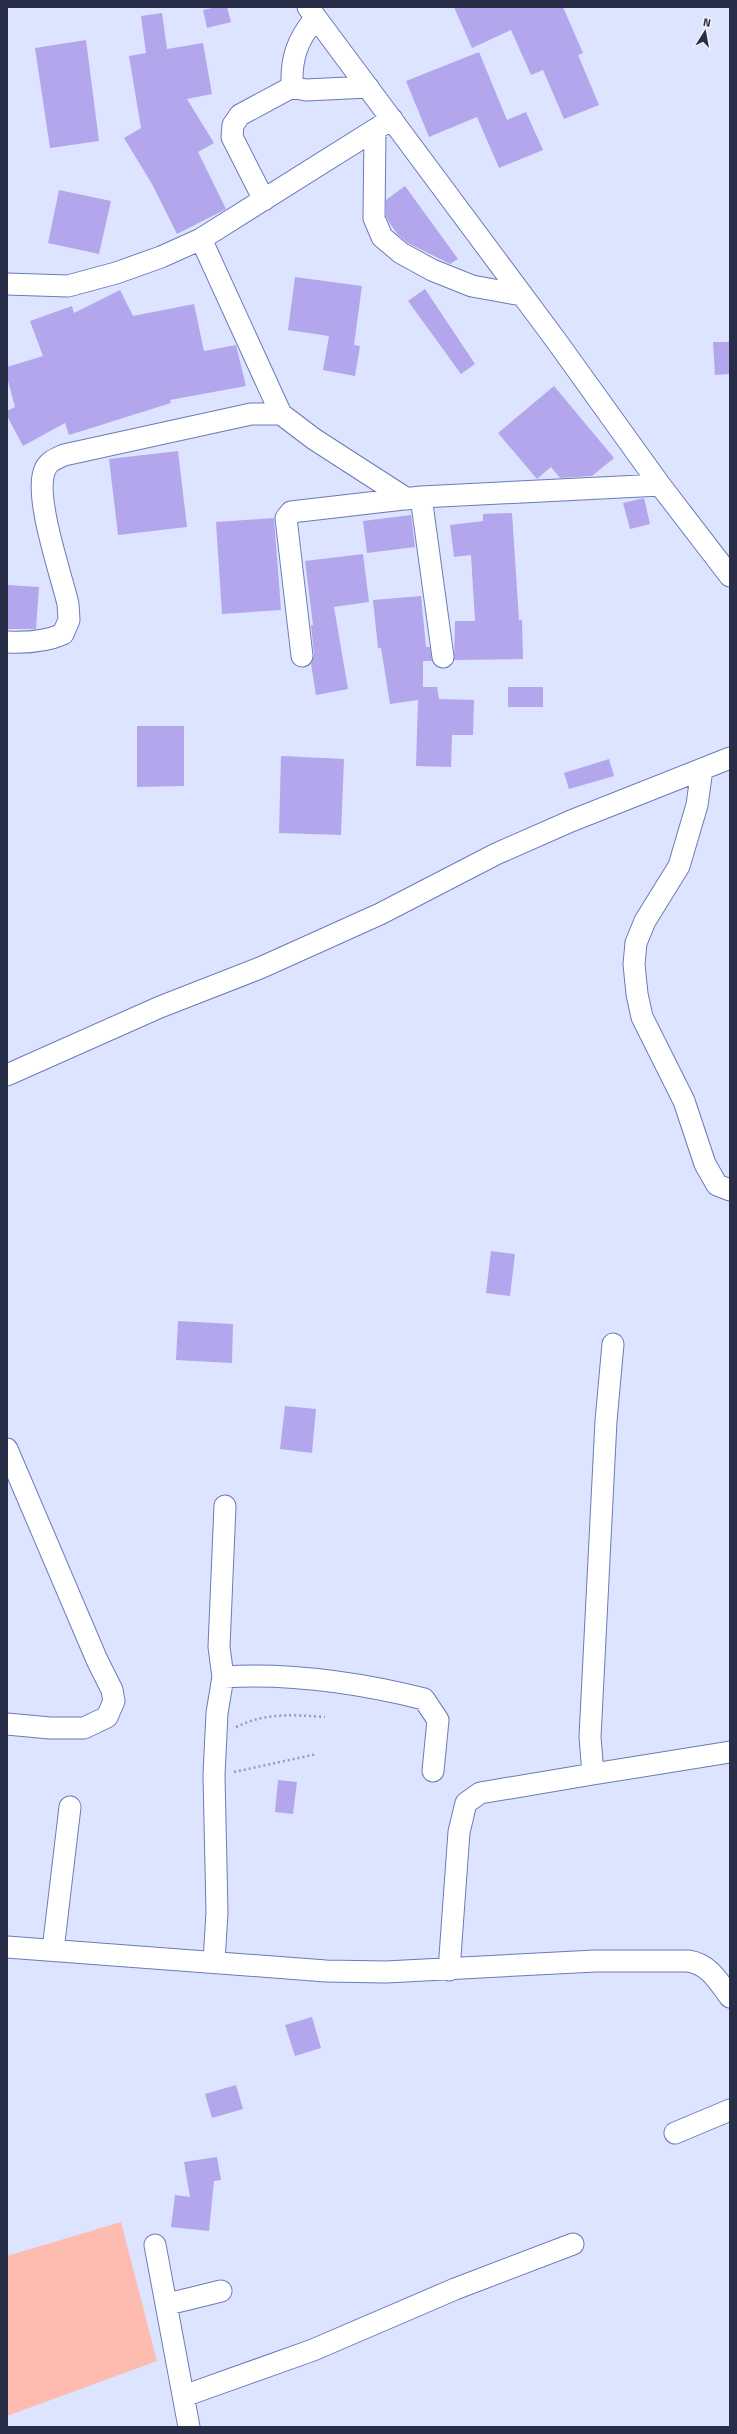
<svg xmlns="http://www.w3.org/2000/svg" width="737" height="2434" viewBox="0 0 737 2434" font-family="'Titillium Web',sans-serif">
<rect width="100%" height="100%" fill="#dce4ff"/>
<path fill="#fdbcaf" d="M 121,2222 L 157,2361 L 7,2416 L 7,2256 Z"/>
<path fill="#b3a6ed" d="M 217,7 L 227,7 L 231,22 L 207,28 L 203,10 Z
M 454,7 L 563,7 L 583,53 L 578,55 L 599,105 L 564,119 L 543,70 L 531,75 L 511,30 L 472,48 Z
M 162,13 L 167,49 L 203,43 L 212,94 L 187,99 L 214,143 L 198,152 L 226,209 L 177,234 L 152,184 L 124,138 L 141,128 L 129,56 L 146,53 L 141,16 Z
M 86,40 L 99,141 L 50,148 L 35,48 Z
M 479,52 L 507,120 L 526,112 L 543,150 L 499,168 L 477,117 L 429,137 L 406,81 Z
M 405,186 L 458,259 L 450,264 L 408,243 L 398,235 L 389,222 L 386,216 L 386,200 Z
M 59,190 L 111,201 L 99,254 L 48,243 Z
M 295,277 L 362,286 L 354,345 L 360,346 L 355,376 L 323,370 L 329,336 L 288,330 Z
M 425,289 L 475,364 L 461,374 L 408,301 Z
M 120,290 L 133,316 L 194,304 L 204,351 L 236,345 L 246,386 L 170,400 L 171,403 L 69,435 L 65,423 L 23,446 L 7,416 L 7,411 L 15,407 L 7,377 L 7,367 L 43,356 L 30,321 L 72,306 L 74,313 Z
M 713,342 L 730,342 L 730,374 L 715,375 Z
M 554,386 L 614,458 L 592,476 L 560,478 L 551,467 L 537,479 L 498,433 Z
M 178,451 L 187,527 L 118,535 L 109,459 Z
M 644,498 L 650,524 L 630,529 L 623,503 Z
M 512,513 L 519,620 L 522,620 L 523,659 L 454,660 L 455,621 L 475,621 L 471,555 L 454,557 L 450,525 L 483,521 L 483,514 Z
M 411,515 L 415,547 L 367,553 L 363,521 Z
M 274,518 L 281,610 L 222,614 L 216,522 Z
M 363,554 L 369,602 L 334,607 L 348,689 L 316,695 L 311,664 L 314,655 L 311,625 L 313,625 L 305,561 Z
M 7,585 L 39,587 L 36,629 L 7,629 Z
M 421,596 L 426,647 L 430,647 L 432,661 L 423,661 L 423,687 L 437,687 L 439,699 L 474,700 L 473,735 L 452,735 L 451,767 L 416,766 L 418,700 L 390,704 L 381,648 L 378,648 L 373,600 Z
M 508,687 L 543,687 L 543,707 L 508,707 Z
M 137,726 L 184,726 L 184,786 L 137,787 Z
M 281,756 L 344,759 L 341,835 L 279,833 Z
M 609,759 L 614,776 L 569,789 L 564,773 Z
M 491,1251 L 515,1254 L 510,1296 L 486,1293 Z
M 178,1321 L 233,1324 L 232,1363 L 176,1360 Z
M 285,1406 L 316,1409 L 312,1453 L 280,1449 Z
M 278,1780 L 297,1782 L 293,1814 L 275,1812 Z
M 312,2017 L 321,2048 L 295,2056 L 285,2025 Z
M 236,2085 L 243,2109 L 212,2118 L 205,2094 Z
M 217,2157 L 221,2180 L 214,2181 L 209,2231 L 171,2227 L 175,2195 L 190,2197 L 184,2162 Z"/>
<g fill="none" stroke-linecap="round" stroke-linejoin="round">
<defs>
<path id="minor" d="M 308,7 L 555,339 L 660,485
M 292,87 C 291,57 297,41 315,18
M 375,131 L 374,218 L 382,237 L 401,253 L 432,270 L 472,286 L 522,295
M 264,200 L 232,137 L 233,125 L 240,115 L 292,87 L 306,90 L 368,87
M 201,239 L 281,414
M 7,284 L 68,286 L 116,273 L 161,257 L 201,239 L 392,119
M 421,497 L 443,657
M 7,642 C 27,643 45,642 63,634 L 69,620 L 68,604 C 61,574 35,500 44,472 C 47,462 55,459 64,455 L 251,414 L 281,414 L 314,439 L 407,499
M 302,656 L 286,518 L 291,512 L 421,497 L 660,485 L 730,576
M 702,769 L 697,805 L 679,866 L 645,921 L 636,943 L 634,964 L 637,994 L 642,1017 L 684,1101 L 705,1164 L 717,1185 L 730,1190
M 7,1075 L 160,1007 L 260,968 L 380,914 L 496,854 L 571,821 L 730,758
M 613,1344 L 606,1421 L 590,1737 L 593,1774 L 730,1752
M 7,1449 L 97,1660 L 112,1690 L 114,1701 L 107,1717 L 84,1728 L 50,1728 L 7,1724
M 223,1677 C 289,1673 360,1683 424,1699 L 438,1720 L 433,1771
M 7,1947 L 326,1971 L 386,1972 L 595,1961 L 688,1961 C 709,1964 718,1981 730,1997
M 53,1950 L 70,1807
M 214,1962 L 217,1912 L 214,1775 L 217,1713 L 223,1677 L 219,1647 L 225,1506
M 449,1970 L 459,1832 L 466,1803 L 480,1793 L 593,1774
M 675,2133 L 730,2110
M 155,2245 L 189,2427
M 168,2304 L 221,2291
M 184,2396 L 313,2350 L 455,2289 L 573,2244"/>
</defs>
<use href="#minor" stroke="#6b7bb8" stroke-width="23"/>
<path stroke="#939bb5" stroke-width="2.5" stroke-dasharray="2 3" stroke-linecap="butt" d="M 236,1727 C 267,1712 292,1715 325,1717
M 234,1772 L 317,1754"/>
<use href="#minor" stroke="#fff" stroke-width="21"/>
</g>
<rect width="737" height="2434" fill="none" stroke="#282e48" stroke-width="16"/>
<g transform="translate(705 32) rotate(11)" stroke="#f2f2f2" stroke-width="3" paint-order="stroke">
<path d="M0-3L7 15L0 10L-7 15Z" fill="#282e48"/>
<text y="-6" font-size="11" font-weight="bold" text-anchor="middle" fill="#282e48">N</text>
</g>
</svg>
